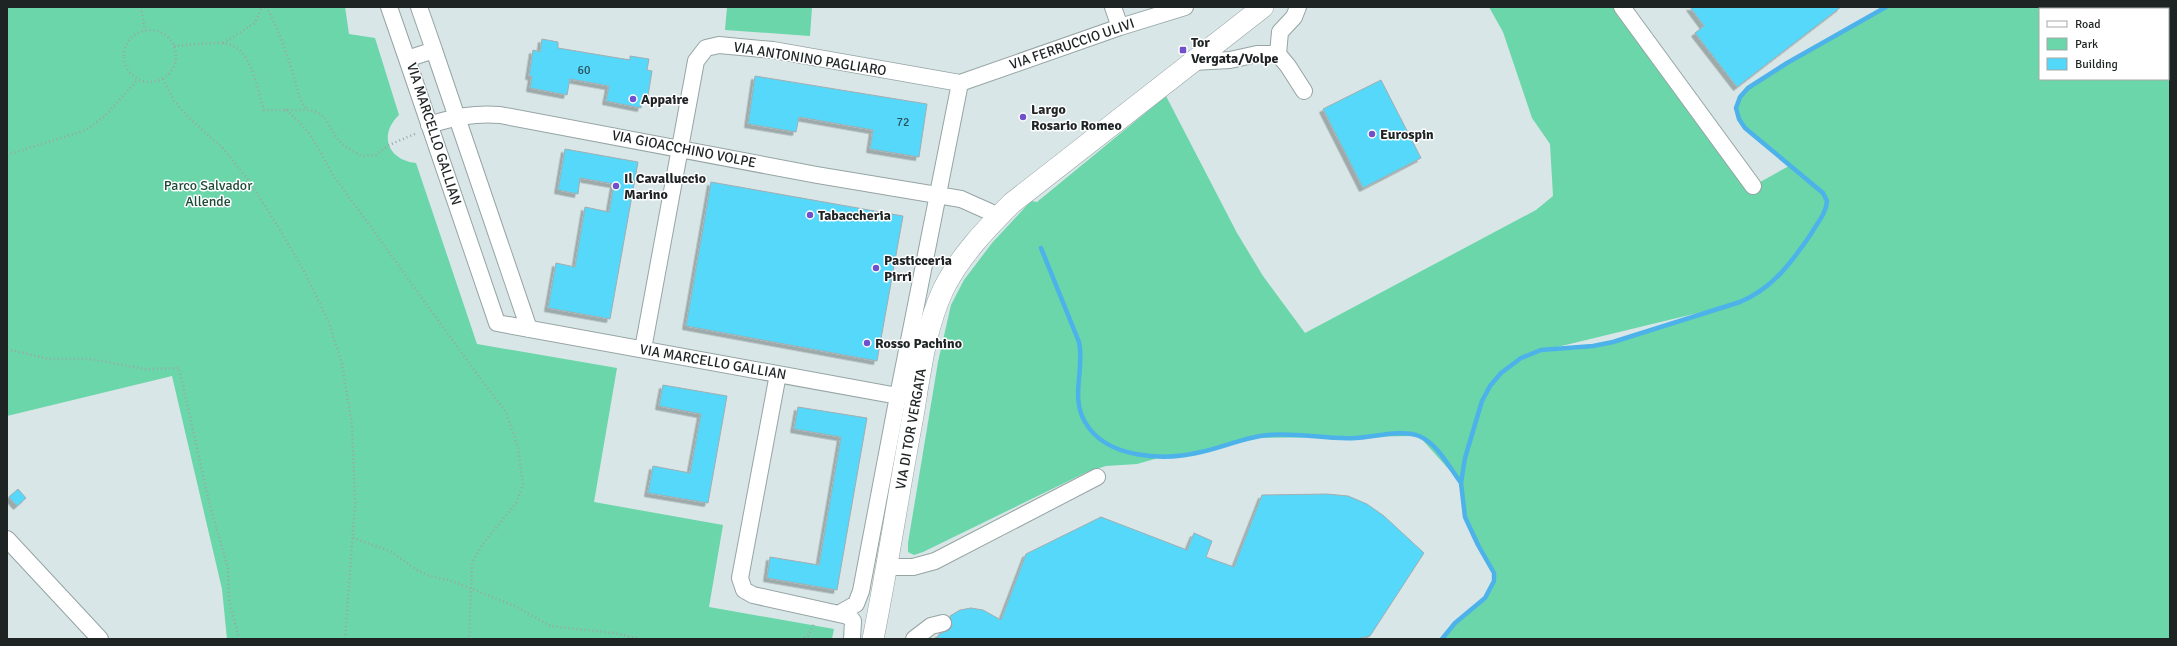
<svg xmlns="http://www.w3.org/2000/svg" width="2177" height="646" viewBox="0 0 2177 646" font-family="Signika,sans-serif">
<defs>
<filter id="shadow"><feDropShadow dx="-3.5" dy="3.5" stdDeviation="0" flood-color="#0004"/></filter>
</defs>
<rect width="100%" height="100%" fill="#d8e6e7"/>
<path fill="#6ad6a9" fill-rule="evenodd" d="M 7,7 L 345,7 L 349,34 L 375,38 L 399,115 C 378,135 388,160 416,163 L 477,344 L 617,368 L 594,502 L 723,525 L 709,607 L 834,629 L 832,639 L 227,639 L 222,589 L 172,376 L 7,416 Z
M 727,7 L 812,7 L 810,36 L 725,30 Z
M 1489,7 L 1622,7 L 1753,186 L 1789,166 L 1752,135 L 1742,124 L 1736,108 L 1740,97 L 1748,88 L 1776,70 L 1886,7 L 2170,7 L 2170,639 L 1442,639 L 1455,623 L 1485,598 L 1492,587 L 1494,573 L 1478,545 L 1465,517 L 1461,483 L 1419,436 L 1249,438 L 1201,452 L 1165,456 L 1137,464 L 1106,466 L 1089,471 L 923,552 L 914,555 L 908,552 L 908,543 L 938,362 L 951,305 L 964,280 L 992,243 L 1031,201 L 1037,202 L 1166,96 L 1237,233 L 1263,276 L 1305,333 L 1536,210 L 1553,196 L 1550,144 L 1532,118 L 1503,32 ZM 2040,9 L 2168,9 L 2168,79 L 2040,79 ZM 1735,304 L 1613,342 L 1585,347 L 1553,348 Z"/>
<g fill="none" stroke-linecap="round" stroke-linejoin="round">
<path stroke="#4eb2ea" stroke-width="4.5" d="M 1041,248 L 1079,342 C 1085,369 1070,396 1085,422 C 1106,459 1164,461 1201,452 C 1224,447 1245,437 1268,435 C 1298,432 1327,440 1356,438 C 1373,437 1404,429 1419,436 C 1438,444 1449,467 1461,483
M 1442,639 L 1455,623 L 1485,598 L 1494,581 L 1494,573 L 1478,545 L 1465,517 L 1461,483 L 1465,458 L 1482,401 L 1490,386 L 1501,373 L 1521,358 L 1541,350 L 1593,346 L 1613,342 L 1740,302 C 1773,288 1791,263 1811,234 C 1817,223 1826,214 1827,201 L 1823,193 L 1745,128 L 1739,119 L 1736,108 L 1740,97 L 1748,88 L 1787,63 L 1886,7"/>
</g>
<path fill="#54d8fa" stroke="#a1aeb1" filter="url(#shadow)" d="M 1690,7 L 1841,7 L 1737,87 L 1695,33 L 1704,26 Z
M 542,39 L 558,42 L 558,48 L 630,60 L 630,56 L 649,59 L 647,70 L 652,71 L 648,96 L 643,95 L 641,108 L 606,101 L 609,86 L 570,79 L 567,95 L 530,88 L 532,76 L 529,76 L 533,50 L 540,52 Z
M 755,76 L 927,104 L 919,157 L 870,149 L 873,130 L 799,117 L 796,132 L 748,124 Z
M 1381,80 L 1421,158 L 1363,188 L 1323,109 Z
M 565,149 L 638,162 L 610,319 L 548,308 L 556,263 L 575,267 L 585,207 L 609,212 L 614,184 L 580,178 L 578,194 L 558,190 Z
M 711,182 L 903,216 L 877,361 L 686,326 Z
M 663,385 L 727,396 L 708,503 L 648,493 L 653,466 L 690,473 L 701,414 L 659,406 Z
M 798,407 L 867,418 L 837,590 L 767,578 L 770,557 L 819,565 L 841,437 L 794,429 Z
M 18,489 L 26,498 L 17,506 L 9,497 Z
M 1327,494 L 1348,496 L 1367,504 L 1384,516 L 1424,553 L 1370,636 L 1356,639 L 937,639 L 939,634 L 949,630 L 952,626 L 950,616 L 960,610 L 971,608 L 983,610 L 1001,620 L 1026,554 L 1101,517 L 1187,550 L 1194,533 L 1212,541 L 1206,557 L 1234,567 L 1262,495 Z"/>
<g fill="none" stroke-linecap="round" stroke-linejoin="round">
<defs>
<path id="minor" d="M 389,7 L 407,59
M 419,7 L 434,50
M 1113,7 L 1120,27
M 1622,7 L 1753,186
M 1278,54 L 1280,32 L 1294,17 L 1298,7
M 1193,62 L 1230,60 L 1257,54 L 1278,54 L 1288,66 L 1304,91
M 429,125 C 454,117 474,113 500,115 L 817,175 L 961,199 L 999,216
M 529,329 L 434,50 L 407,59 L 497,323 L 898,396
M 643,349 L 696,61 L 706,48 L 719,45 L 773,50 L 960,83 L 1120,27 L 1185,7
M 778,374 L 740,578 L 744,590 L 753,595 L 848,616 L 853,621 L 852,639
M 7,539 L 100,639
M 888,567 L 913,567 L 935,561 L 1097,477
M 840,613 L 856,604 L 861,591 L 898,396 L 960,83
M 914,639 L 931,626 L 943,623"/>
<path id="major" d="M 873,639 C 888,565 899,490 913,416 C 920,374 925,329 943,290 C 959,257 986,229 1012,203 L 1263,7"/>
</defs>
<use href="#minor" stroke="#96a4a4" stroke-width="18"/>
<use href="#major" stroke="#96a4a4" stroke-width="22"/>
<path stroke="#9ba6a7" stroke-width="2.5" stroke-dasharray="1 3" stroke-linecap="butt" d="M 141,7 L 145,31
M 266,7 C 277,25 288,56 294,77 C 298,90 298,100 308,110
M124 56a26 26 0 1 1 52 0a26 26 0 1 1-52 0Z
M 223,43 L 255,23 L 262,7
M 174,46 C 190,45 205,43 221,43 C 252,44 256,86 264,110 L 309,110 L 317,112 L 324,117 L 338,140 L 347,148 L 362,156 L 376,155 L 389,145 L 417,133
M 163,79 L 174,101 L 191,120 L 222,147 L 249,181 L 279,228 L 305,273 L 329,323 L 342,364 L 352,425 L 355,505 L 345,639
M 286,110 C 310,130 317,145 331,172 L 482,381 L 506,412 L 518,448 L 523,485 L 516,503 L 482,545 L 472,563 L 469,639
M 7,155 L 86,130 L 105,116 L 138,79
M 7,349 L 48,359 L 90,359 L 145,369 L 179,368 L 210,506 L 228,568 L 229,600 L 239,639
M 353,538 L 390,551 L 417,570 L 430,576 L 449,580 L 515,606 L 550,626 L 614,633 L 640,639
M 800,639 L 808,636 L 814,624"/>
<use href="#minor" stroke="#fff" stroke-width="16"/>
<use href="#major" stroke="#fff" stroke-width="21"/>
</g>
<g fill="#7051cb" stroke="#fff" stroke-width="1.5">
<rect x="1179" y="46" width="8" height="8" rx="2"/>
<circle cx="633" cy="99" r="4"/>
<circle cx="1023" cy="117" r="4"/>
<circle cx="1372" cy="134" r="4"/>
<circle cx="616" cy="186" r="4"/>
<circle cx="810" cy="215" r="4"/>
<circle cx="876" cy="268" r="4"/>
<circle cx="867" cy="343" r="4"/>
</g>
<g text-anchor="middle" dominant-baseline="central" stroke-width="3" stroke-linejoin="round" paint-order="stroke">
<g font-size="12" fill="#2c505a">
<text x="584" y="70">60</text>
<text x="903" y="122">72</text>
</g>
<g font-size="14" font-weight="bold" fill="#1e2324" stroke="#fff" text-anchor="start">
<text x="1191" y="42">Tor<tspan x="1191" dy="16">Vergata/Volpe</tspan></text>
<text x="641" y="99">Appaire</text>
<text x="1031" y="109">Largo<tspan x="1031" dy="16">Rosario Romeo</tspan></text>
<text x="1380" y="134">Eurospin</text>
<text x="624" y="178">Il Cavalluccio<tspan x="624" dy="16">Marino</tspan></text>
<text x="818" y="215">Tabaccheria</text>
<text x="884" y="260">Pasticceria<tspan x="884" dy="16">Pirri</tspan></text>
<text x="875" y="343">Rosso Pachino</text>
</g>
<g font-size="14" fill="#1e2324" stroke="#fff">
<text transform="translate(1072 44) rotate(-19)">VIA FERRUCCIO ULIVI</text>
<text transform="translate(810 59) rotate(9)">VIA ANTONINO PAGLIARO</text>
<text transform="translate(434 134) rotate(72)">VIA MARCELLO GALLIAN</text>
<text transform="translate(684 149) rotate(11)">VIA GIOACCHINO VOLPE</text>
<text transform="translate(713 362) rotate(10)">VIA MARCELLO GALLIAN</text>
<text transform="translate(911 429) rotate(-80)">VIA DI TOR VERGATA</text>
</g>
<g font-size="14" fill="#1c4b38" stroke="#fff">
<text x="208" y="185">Parco Salvador<tspan x="208" dy="16">Allende</tspan></text>
</g>
</g>
<rect width="2177" height="646" fill="none" stroke="#1e2324" stroke-width="16"/>
<rect x="2039" y="8" width="130" height="72" fill="#ffffff" stroke="#a5a7a7"/>
<rect x="2047" y="21" width="20" height="6" fill="#ffffff" stroke="#a5a7a7"/>
<text x="2075" y="28" font-size="12" fill="#1e2324">Road</text>
<rect x="2047" y="38" width="20" height="12" fill="#6ad6a9" stroke="#a5a7a7"/>
<text x="2075" y="48" font-size="12" fill="#1e2324">Park</text>
<rect x="2047" y="58" width="20" height="12" fill="#54d8fa" stroke="#a5a7a7"/>
<text x="2075" y="68" font-size="12" fill="#1e2324">Building</text>
</svg>
